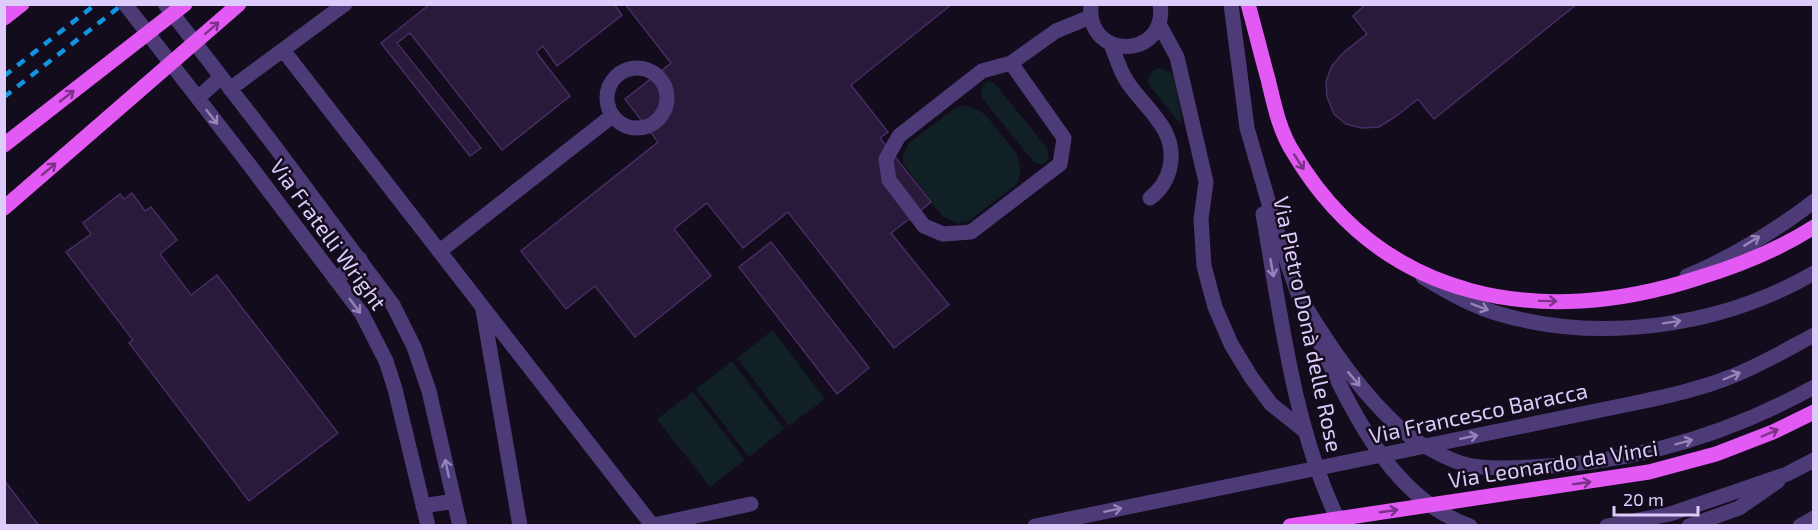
<svg xmlns="http://www.w3.org/2000/svg" width="1818" height="530" viewBox="0 0 1818 530" font-family="'Exo 2',sans-serif">
<rect width="100%" height="100%" fill="#130c1c"/>
<path fill="#102025" d="M 1159,68 L 1171,72 L 1174,78 L 1182,118 L 1180,124 L 1147,82 L 1152,71 Z
M 990,81 L 995,84 L 1047,148 L 1049,158 L 1044,164 L 1037,164 L 1033,161 L 982,98 L 981,90 L 986,82 Z
M 961,106 L 968,106 L 985,114 L 1017,154 L 1021,171 L 1017,184 L 969,221 L 958,223 L 950,220 L 941,215 L 903,163 L 903,155 L 909,143 L 955,108 Z
M 773,330 L 825,399 L 789,426 L 737,358 Z
M 732,361 L 784,429 L 749,457 L 696,389 Z
M 693,392 L 745,460 L 710,487 L 657,419 Z"/>
<path fill="#291a3b" stroke="#472d65" stroke-width="1.5" d="M 430,4 L 614,4 L 622,15 L 557,66 L 543,46 L 536,52 L 570,96 L 502,150 L 410,33 L 397,43 L 481,148 L 470,156 L 381,43 Z
M 625,4 L 952,4 L 851,85 L 888,132 L 880,138 L 931,202 L 891,233 L 949,305 L 894,348 L 788,212 L 743,248 L 707,203 L 674,229 L 711,276 L 635,337 L 595,286 L 566,309 L 521,251 L 658,142 L 625,99 L 671,63 Z
M 1366,4 L 1577,4 L 1434,119 L 1418,99 L 1395,117 L 1379,127 L 1361,128 L 1346,124 L 1334,114 L 1327,97 L 1326,81 L 1332,66 L 1344,52 L 1367,34 L 1353,16 Z
M 132,193 L 145,211 L 151,207 L 177,240 L 160,254 L 191,295 L 217,275 L 338,433 L 249,501 L 129,343 L 133,340 L 66,252 L 91,234 L 83,223 L 120,194 L 124,199 Z
M 771,242 L 869,368 L 837,394 L 739,267 Z
M 4,480 L 39,526 L 4,526 Z"/>
<g fill="none" stroke-linecap="round" stroke-linejoin="round">
<path stroke="#4d3b77" stroke-width="15" d="M 125,4 L 248,163 L 362,314 L 386,361 L 395,389 L 428,526
M 165,4 L 273,144 L 393,305 L 414,347 L 429,391 L 460,526
M 1091,4 C 1085,62 1169,59 1160,4
M 1231,4 L 1247,128 L 1281,245 L 1302,305
M 1159,24 L 1177,57 L 1206,182 L 1201,219 L 1204,266 L 1215,307 L 1231,344 L 1251,377 L 1271,404 L 1306,432
M 1111,44 C 1116,57 1120,72 1128,83 C 1139,99 1156,114 1165,131 C 1177,155 1171,182 1150,198
M 283,50 L 652,525
M 1011,63 L 1064,138 L 1060,164 L 971,232 L 943,234 L 924,226 L 889,180 L 886,159 L 899,136 L 982,71 L 1011,63 L 1056,31 L 1090,17
M607 98a30 30 0 1 1 60 0a30 30 0 1 1-60 0Z
M 230,89 L 345,4
M 198,98 L 221,77
M 1263,214 C 1281,317 1294,431 1341,526
M 440,251 L 612,116
M 1687,276 C 1727,260 1780,228 1814,201
M 1423,277 C 1446,291 1470,305 1496,313 C 1599,344 1721,327 1814,273
M 336,280 L 360,259
M 1299,296 C 1322,334 1345,370 1375,403 C 1387,416 1400,430 1415,440 C 1431,450 1450,461 1468,465 C 1489,469 1511,468 1532,467 C 1631,463 1727,435 1814,387
M 483,310 L 520,526
M 1321,346 C 1354,415 1393,499 1470,526
M 1635,403 C 1667,396 1700,389 1730,377 C 1759,366 1786,350 1814,335
M 423,506 L 454,501
M 649,526 L 751,504
M 1607,526 L 1670,514 L 1787,474 L 1814,460
M 1689,526 L 1739,508 L 1778,481
M 1800,526 L 1814,518"/>
<path stroke="#e359f4" stroke-width="15" d="M 1248,4 C 1255,29 1261,54 1268,79 C 1274,104 1279,130 1293,152 C 1382,302 1541,329 1698,278 C 1738,266 1778,250 1814,227
M 4,18 L 22,4"/>
<path stroke="#1095e2" stroke-width="4.5" stroke-dasharray="9 8" stroke-linecap="butt" d="M 4,76 L 96,4
M 4,97 L 123,4"/>
<path stroke="#4d3b77" stroke-width="15" d="M 1035,526 L 1635,403"/>
<path stroke="#e359f4" stroke-width="15" d="M 4,145 L 185,4
M 4,208 L 239,4
M 1290,526 L 1649,472 L 1716,454 L 1773,432 L 1814,412"/>
</g>
<defs><path id="oneway-shaft" d="M-6 0H5M1.5-3L5.5 0L1.5 3" fill="none" stroke-width="1.6" stroke-linecap="round" stroke-linejoin="round" transform="scale(1.5)"/></defs>
<g stroke="#7b3288">
<use href="#oneway-shaft" transform="translate(212 28) rotate(-41)"/>
<use href="#oneway-shaft" transform="translate(67 96) rotate(-38)"/>
<use href="#oneway-shaft" transform="translate(1299 162) rotate(57)"/>
<use href="#oneway-shaft" transform="translate(49 169) rotate(-41)"/>
<use href="#oneway-shaft" transform="translate(1548 301) rotate(1)"/>
<use href="#oneway-shaft" transform="translate(1770 433) rotate(-23)"/>
<use href="#oneway-shaft" transform="translate(1582 483) rotate(-8)"/>
<use href="#oneway-shaft" transform="translate(1389 511) rotate(-8)"/>
</g>
<g stroke="#9583b9">
<use href="#oneway-shaft" transform="translate(212 117) rotate(52)"/>
<use href="#oneway-shaft" transform="translate(1752 241) rotate(-31)"/>
<use href="#oneway-shaft" transform="translate(1272 268) rotate(80)"/>
<use href="#oneway-shaft" transform="translate(355 306) rotate(53)"/>
<use href="#oneway-shaft" transform="translate(1480 307) rotate(21)"/>
<use href="#oneway-shaft" transform="translate(1672 322) rotate(-9)"/>
<use href="#oneway-shaft" transform="translate(1732 376) rotate(-22)"/>
<use href="#oneway-shaft" transform="translate(1354 379) rotate(50)"/>
<use href="#oneway-shaft" transform="translate(1469 437) rotate(-12)"/>
<use href="#oneway-shaft" transform="translate(1684 442) rotate(-15)"/>
<use href="#oneway-shaft" transform="translate(447 468) rotate(-102)"/>
<use href="#oneway-shaft" transform="translate(1113 510) rotate(-12)"/>
</g>
<g text-anchor="middle" dominant-baseline="central" stroke-width="5" stroke-linejoin="round" paint-order="stroke">
<g font-size="22" fill="#ddcbfb" stroke="#130c1c">
<text transform="translate(329 234) rotate(54)">Via Fratelli Wright</text>
<text transform="translate(1309 324) rotate(78)">Via Pietro Donà delle Rose</text>
<text transform="translate(1478 412) rotate(-12)">Via Francesco Baracca</text>
<text transform="translate(1553 463) rotate(-9)">Via Leonardo da Vinci</text>
</g>
</g>
<rect width="1818" height="530" fill="none" stroke="#ddcbfb" stroke-width="12"/>
<path d="M1614 506v9h84v-9" fill="none" stroke="#ddcbfb" stroke-width="3"/>
<text x="1623" y="506" font-size="18" fill="#ddcbfb" stroke="#130c1c" stroke-width="4.5" paint-order="stroke">20 m</text>
</svg>
